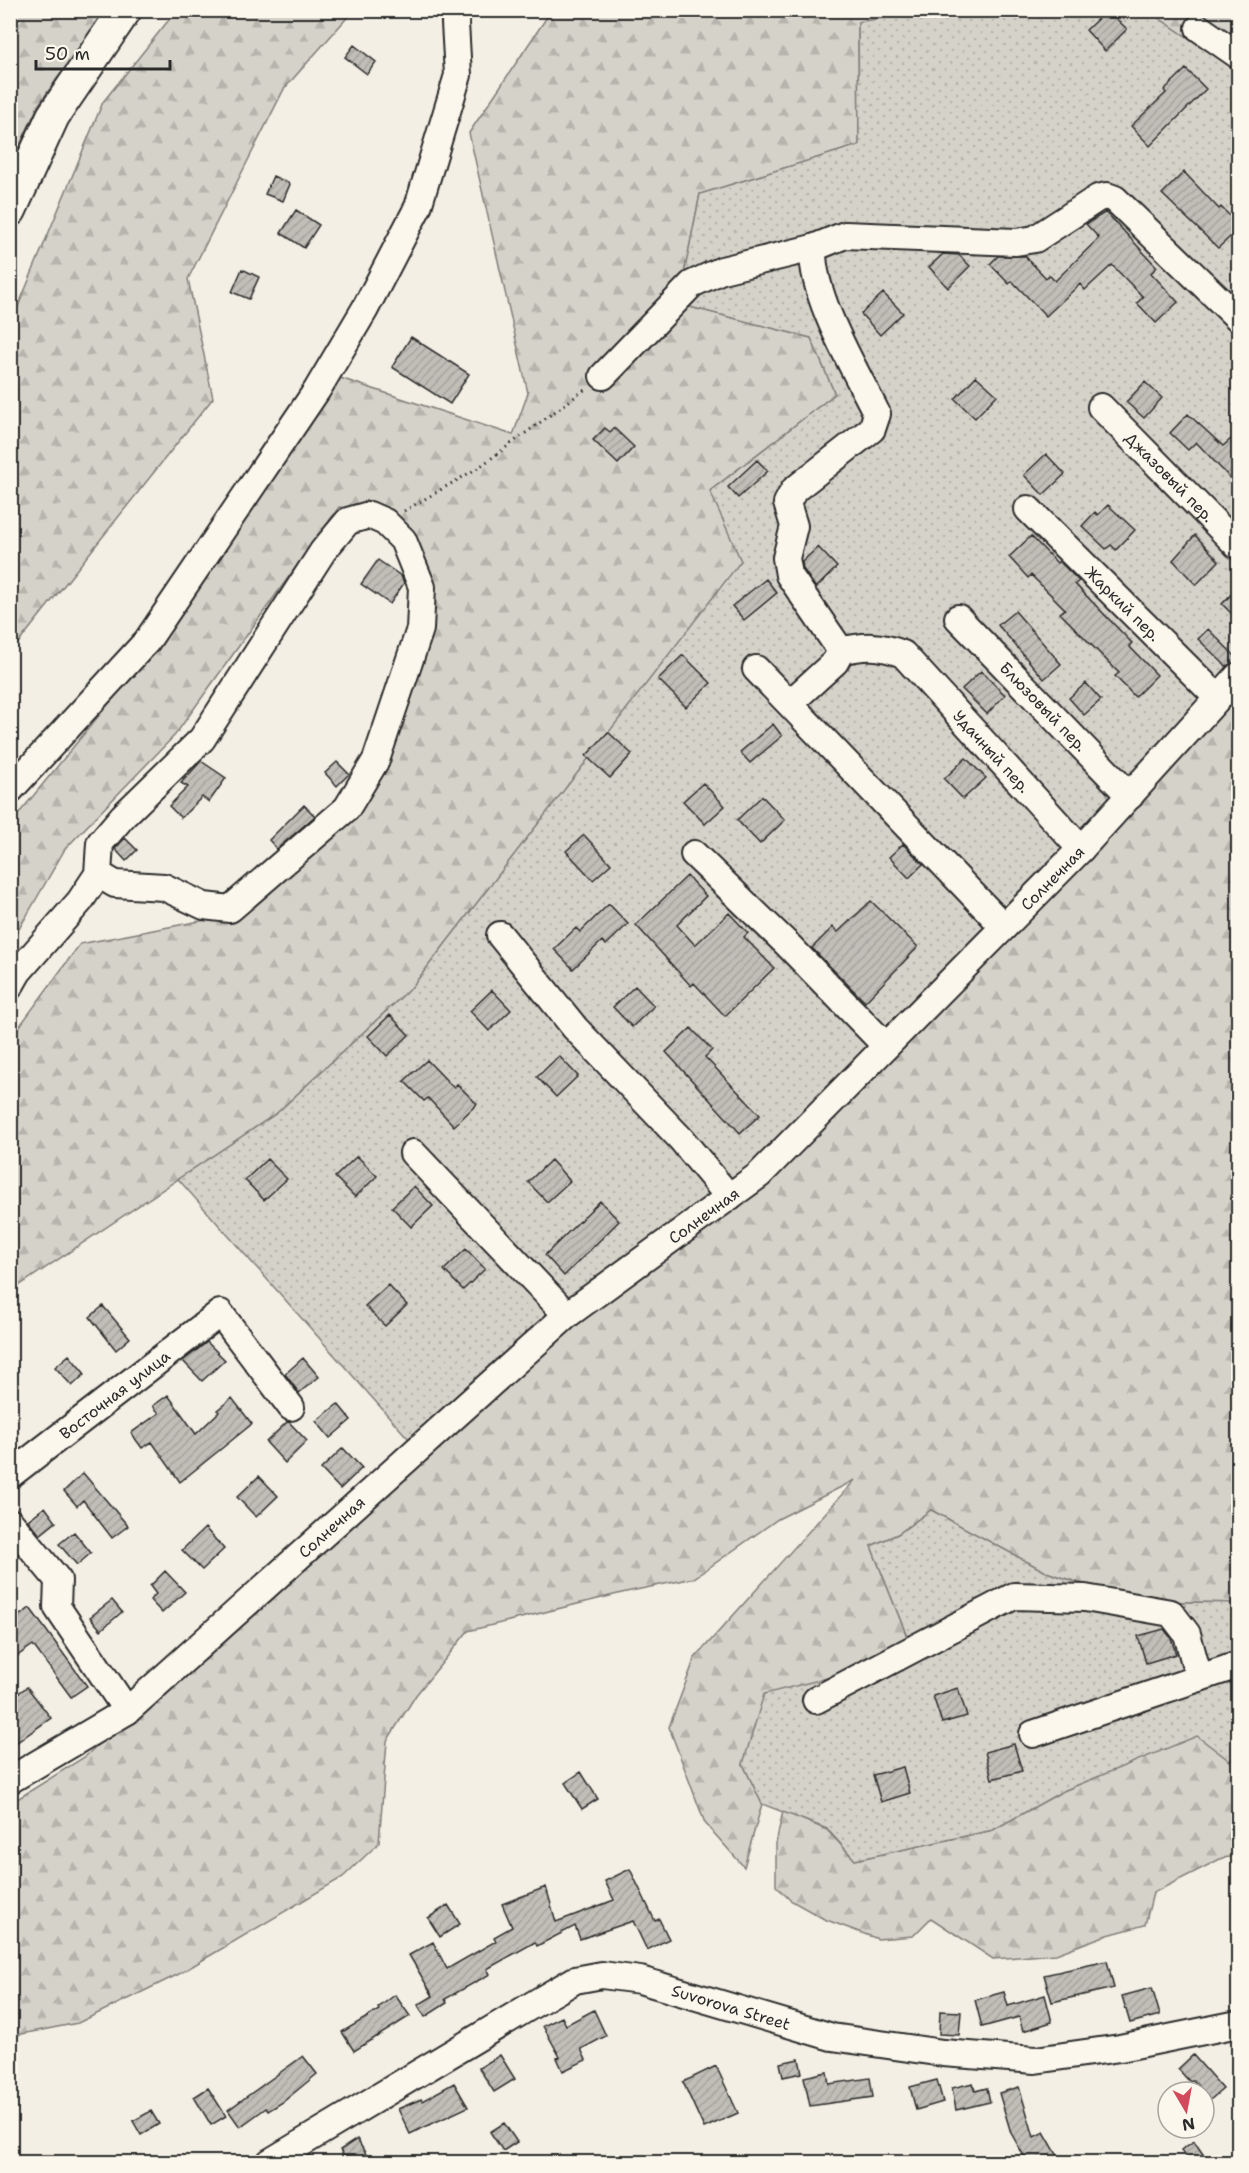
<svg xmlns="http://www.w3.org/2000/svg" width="1249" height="2173" viewBox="0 0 1249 2173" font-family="'Shantell Sans',sans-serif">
<defs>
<pattern id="forest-firs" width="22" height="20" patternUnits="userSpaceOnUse" patternTransform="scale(1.5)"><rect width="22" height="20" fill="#d5d2c9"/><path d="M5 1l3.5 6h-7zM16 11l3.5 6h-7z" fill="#b7b4ad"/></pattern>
<pattern id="park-dots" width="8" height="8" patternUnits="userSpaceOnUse" patternTransform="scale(1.5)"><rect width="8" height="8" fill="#d5d2c9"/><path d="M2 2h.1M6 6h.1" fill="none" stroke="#b7b4ad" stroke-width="1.8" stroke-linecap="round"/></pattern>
<pattern id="building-hatch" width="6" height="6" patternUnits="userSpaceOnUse" patternTransform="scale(1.5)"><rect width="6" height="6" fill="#c0beb6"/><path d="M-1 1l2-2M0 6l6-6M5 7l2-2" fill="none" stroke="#a5a39d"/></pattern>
</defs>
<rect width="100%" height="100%" fill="#f3efe4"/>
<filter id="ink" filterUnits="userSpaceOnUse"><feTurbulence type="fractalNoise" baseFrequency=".0167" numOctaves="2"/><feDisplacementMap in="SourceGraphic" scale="12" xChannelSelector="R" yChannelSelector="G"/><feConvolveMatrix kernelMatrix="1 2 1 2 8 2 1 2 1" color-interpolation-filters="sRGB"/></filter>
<g filter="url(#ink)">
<path fill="url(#forest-firs)" stroke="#807e7a" stroke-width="1.5" d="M 11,11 L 106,11 L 39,104 L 11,164 Z
M 176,11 L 353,11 L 284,89 L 188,279 L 213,398 L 11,652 L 11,318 L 17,309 L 103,102 Z
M 551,11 L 929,11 L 858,23 L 859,145 L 700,194 L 678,304 L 811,338 L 835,394 L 711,490 L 742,561 L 412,987 L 277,1113 L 11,1291 L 11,1038 L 80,944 L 237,914 L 380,764 L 418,598 L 387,513 L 339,507 L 175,735 L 65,849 L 11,943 L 11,823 L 142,663 L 340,378 L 513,435 L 528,393 L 469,133 Z
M 1148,11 L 1238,11 L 1238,71 Z
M 1238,681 L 1238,1603 L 1134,1601 L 1046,1572 L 931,1510 L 898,1534 L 871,1546 L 908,1639 L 743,1764 L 762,1804 L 744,1867 L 705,1823 L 669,1727 L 695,1658 L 855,1480 L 778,1519 L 694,1578 L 626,1592 L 468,1631 L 416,1695 L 387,1741 L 379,1843 L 343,1877 L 179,1974 L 78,2023 L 11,2036 L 11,1803 L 86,1756 L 244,1603 Z
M 1197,1735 L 1230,1760 L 1238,1756 L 1238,1856 L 1222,1858 L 1153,1893 L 1145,1925 L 1104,1936 L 1056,1954 L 993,1959 L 931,1918 L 913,1936 L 878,1939 L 824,1919 L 790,1900 L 776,1886 L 776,1843 L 783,1811 L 827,1830 L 855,1860 L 993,1830 L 1063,1791 Z"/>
<path fill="url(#park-dots)" stroke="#807e7a" stroke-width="1.5" d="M 929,10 L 1148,11 L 1238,71 L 1238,681 L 1130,796 L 675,1240 L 423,1455 L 178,1179 L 277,1113 L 412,987 L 741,561 L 710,491 L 835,394 L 811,338 L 678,304 L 700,194 L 859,145 L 858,22 Z
M 931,1510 L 1046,1572 L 1134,1601 L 1238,1603 L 1238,1756 L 1230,1761 L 1197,1736 L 1063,1791 L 993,1830 L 855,1860 L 827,1829 L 762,1804 L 743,1764 L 764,1694 L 854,1671 L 908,1639 L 871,1546 L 898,1534 Z"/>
<path fill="url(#building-hatch)" stroke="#2b2b2b" stroke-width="1.5" d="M 1107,10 L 1127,29 L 1105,51 L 1086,30 Z
M 354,45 L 376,62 L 367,74 L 345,57 Z
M 1186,69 L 1206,89 L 1150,146 L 1131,126 L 1166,93 L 1164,90 Z
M 1184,172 L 1219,209 L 1221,207 L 1239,225 L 1239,229 L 1218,248 L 1162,194 Z
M 273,176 L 290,184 L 283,201 L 265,194 Z
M 296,210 L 319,225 L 304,248 L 281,233 Z
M 1106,212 L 1157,267 L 1151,273 L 1178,302 L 1156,323 L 1137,303 L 1143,297 L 1112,265 L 1085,290 L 1080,284 L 1046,316 L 1012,281 L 1009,284 L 990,264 L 998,256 L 1025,256 L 1046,278 L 1049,275 L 1055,281 L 1099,238 L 1086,224 Z
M 943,254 L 959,255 L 970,266 L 948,288 L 929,267 Z
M 242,269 L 259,277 L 249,299 L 232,292 Z
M 883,293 L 903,313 L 880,335 L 861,314 Z
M 411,337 L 469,374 L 450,404 L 392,367 Z
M 976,376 L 997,395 L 975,418 L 955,399 Z
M 1145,382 L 1162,398 L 1144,418 L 1126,402 Z
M 1188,414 L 1223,446 L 1239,432 L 1239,471 L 1230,478 L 1196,442 L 1188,450 L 1170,433 Z
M 605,428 L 610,432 L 614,428 L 634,447 L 618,464 L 593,440 Z
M 1046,454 L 1065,474 L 1043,495 L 1024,475 Z
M 757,460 L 768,471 L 738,498 L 728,487 Z
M 1108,505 L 1135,530 L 1116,550 L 1111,545 L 1106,549 L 1082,526 L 1095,512 L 1098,515 Z
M 1195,535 L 1219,561 L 1196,585 L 1173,560 Z
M 1031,536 L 1057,563 L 1059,561 L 1079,581 L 1075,584 L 1132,643 L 1129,646 L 1157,675 L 1135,697 L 1115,676 L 1119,673 L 1060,613 L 1065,609 L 1031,575 L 1028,578 L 1009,557 Z
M 818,547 L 837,567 L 816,588 L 803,569 L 802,562 Z
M 378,560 L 401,576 L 404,583 L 390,604 L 361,584 Z
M 766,579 L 777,593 L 744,620 L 732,606 Z
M 1239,586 L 1239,621 L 1222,604 Z
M 1015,611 L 1061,664 L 1044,679 L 998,625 Z
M 1208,629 L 1239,660 L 1239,661 L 1226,666 L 1198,639 Z
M 683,655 L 711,683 L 686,707 L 658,679 Z
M 981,671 L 1005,695 L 987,714 L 962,689 Z
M 1086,683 L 1101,700 L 1084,715 L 1069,698 Z
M 773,724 L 782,736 L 750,763 L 740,752 Z
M 608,732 L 632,754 L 610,778 L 586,756 Z
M 966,758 L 986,778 L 963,799 L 944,779 Z
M 201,761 L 226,778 L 209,802 L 202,797 L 181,818 L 169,806 L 188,787 L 181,783 Z
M 337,762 L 349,774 L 337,786 L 325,773 Z
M 703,783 L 725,806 L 705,824 L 683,801 Z
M 762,796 L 785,820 L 760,844 L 737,820 Z
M 304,805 L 315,816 L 277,849 L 269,840 Z
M 584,835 L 611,864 L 593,880 L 566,851 Z
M 125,838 L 137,850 L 126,861 L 115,849 Z
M 903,844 L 923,864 L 909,878 L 889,857 Z
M 687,876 L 706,896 L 677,925 L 695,945 L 729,913 L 748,933 L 744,937 L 774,968 L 725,1016 L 694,983 L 691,986 L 636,925 Z
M 871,901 L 918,947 L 865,1002 L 812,948 L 833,927 L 838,932 Z
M 609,904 L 628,924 L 606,945 L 602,941 L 573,969 L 554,949 L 576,928 L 580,932 Z
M 635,986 L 654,1006 L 632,1027 L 613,1007 Z
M 492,990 L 511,1010 L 489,1031 L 470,1011 Z
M 390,1015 L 409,1035 L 387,1056 L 368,1036 Z
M 691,1028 L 712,1050 L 705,1057 L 760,1115 L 740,1133 L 666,1052 Z
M 559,1056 L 578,1076 L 556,1097 L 537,1077 Z
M 427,1060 L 454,1088 L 457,1084 L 477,1104 L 454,1126 L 428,1098 L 424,1101 L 404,1081 Z
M 357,1156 L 377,1176 L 355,1197 L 335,1177 Z
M 267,1159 L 287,1179 L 264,1200 L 245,1180 Z
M 551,1160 L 570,1181 L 547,1202 L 528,1182 Z
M 414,1186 L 433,1206 L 411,1227 L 392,1207 Z
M 600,1201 L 619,1221 L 564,1276 L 545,1255 Z
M 466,1249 L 485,1269 L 463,1290 L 444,1270 Z
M 388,1285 L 407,1305 L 385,1326 L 365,1306 Z
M 103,1306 L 130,1338 L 116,1350 L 90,1317 Z
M 207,1342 L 225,1360 L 202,1381 L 183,1361 Z
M 69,1355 L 85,1374 L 72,1386 L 55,1367 Z
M 303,1358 L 319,1377 L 299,1393 L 285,1374 Z
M 168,1395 L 196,1434 L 219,1412 L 217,1410 L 232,1398 L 252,1424 L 180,1482 L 152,1442 L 142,1448 L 131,1433 L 159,1413 L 153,1406 Z
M 338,1404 L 351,1420 L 330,1438 L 316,1421 Z
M 288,1421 L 307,1441 L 285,1463 L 266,1442 Z
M 343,1448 L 362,1468 L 340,1489 L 321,1469 Z
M 83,1473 L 128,1526 L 112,1538 L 83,1500 L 77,1506 L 64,1491 Z
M 259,1476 L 278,1496 L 256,1517 L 237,1497 Z
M 45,1507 L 56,1522 L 40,1535 L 28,1520 Z
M 205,1528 L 224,1549 L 202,1570 L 182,1550 Z
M 74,1532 L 91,1553 L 77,1565 L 59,1544 Z
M 165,1571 L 185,1592 L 162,1613 L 150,1600 L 156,1594 L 150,1586 Z
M 112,1600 L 122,1612 L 101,1630 L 90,1617 Z
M 30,1608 L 87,1686 L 71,1697 L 33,1645 L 10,1661 L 10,1622 Z
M 1164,1629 L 1171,1638 L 1176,1654 L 1146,1663 L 1138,1636 Z
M 27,1687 L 51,1718 L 10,1747 L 10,1699 Z
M 958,1688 L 967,1716 L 942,1723 L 933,1696 Z
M 1014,1744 L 1022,1771 L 992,1779 L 985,1752 Z
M 903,1767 L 910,1793 L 881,1802 L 873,1775 Z
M 581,1772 L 598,1799 L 582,1809 L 565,1783 Z
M 630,1869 L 655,1921 L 659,1919 L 669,1939 L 647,1950 L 633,1921 L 580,1939 L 575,1926 L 537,1946 L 535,1942 L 487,1969 L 490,1974 L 445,1999 L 447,2003 L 425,2017 L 418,2005 L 433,1996 L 409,1955 L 433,1942 L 447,1969 L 496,1941 L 494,1937 L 512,1927 L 502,1904 L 546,1887 L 556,1922 L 614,1900 L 605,1881 Z
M 448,1905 L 460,1924 L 440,1937 L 428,1918 Z
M 1107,1961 L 1114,1988 L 1052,2002 L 1044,1975 Z
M 1152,1988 L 1160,2015 L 1130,2023 L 1122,1996 Z
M 1004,1992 L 1008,2006 L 1045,1995 L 1052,2022 L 1023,2031 L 1019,2017 L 982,2027 L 975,2000 Z
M 395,1995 L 410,2016 L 354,2051 L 342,2032 L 379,2010 L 378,2008 Z
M 594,2010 L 606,2036 L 581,2049 L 586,2060 L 563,2071 L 557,2058 L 560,2057 L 543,2026 L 562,2017 L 566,2025 Z
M 940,2011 L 961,2012 L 959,2035 L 939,2034 Z
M 500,2055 L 515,2079 L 494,2092 L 479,2068 Z
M 1193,2055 L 1223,2089 L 1210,2100 L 1193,2080 L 1190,2082 L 1178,2069 Z
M 303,2056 L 317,2074 L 283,2102 L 268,2111 L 266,2108 L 240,2127 L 228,2110 Z
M 799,2059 L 802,2073 L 783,2077 L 780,2063 Z
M 716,2066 L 738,2113 L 704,2128 L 683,2082 Z
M 827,2072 L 829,2084 L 870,2078 L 873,2097 L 810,2106 L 804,2077 Z
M 937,2080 L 943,2102 L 916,2110 L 910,2087 Z
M 454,2083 L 468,2107 L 410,2134 L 398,2109 L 421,2099 L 422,2101 Z
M 973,2083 L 975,2091 L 987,2088 L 990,2102 L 956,2110 L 952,2088 Z
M 1019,2087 L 1034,2137 L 1044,2132 L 1062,2163 L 1028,2163 L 1011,2133 L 999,2093 Z
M 208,2088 L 226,2116 L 211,2125 L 194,2097 Z
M 151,2111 L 159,2124 L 141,2135 L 133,2121 Z
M 504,2123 L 517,2142 L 503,2151 L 490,2132 Z
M 357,2139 L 371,2163 L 348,2163 L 340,2150 Z
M 1194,2141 L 1209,2163 L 1190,2163 L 1181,2150 Z"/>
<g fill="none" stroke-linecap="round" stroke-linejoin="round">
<defs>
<g id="minor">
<path d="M 1199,28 L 1238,55"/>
<path d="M 603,376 L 692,284 L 722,270 L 813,248 L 845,235 L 1016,242 L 1035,239 L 1098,198 L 1107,196 L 1115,199 L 1238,318"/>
<path id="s1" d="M 1101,407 L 1238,546"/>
<path id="s2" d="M 1028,509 L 1218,698"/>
<path id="s3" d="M 958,618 L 1130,796"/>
<path id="s4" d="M 841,651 C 864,645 880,645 903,654 L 1081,849"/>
<path d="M 756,669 L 1004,927"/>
<path d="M 790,703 L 835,662 L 841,651 L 789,575 L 786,558 L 794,526 L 787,503 L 794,490 L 872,429 L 877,414 C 855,369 811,297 813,248"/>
<path d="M 10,790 L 147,641 L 317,390 L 365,309 L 418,207 L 458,75 L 455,23 L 457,10"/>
<path d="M 694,854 L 787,944 L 886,1046"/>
<path d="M 500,935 L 575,1028 L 681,1139 L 729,1197"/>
<path d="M 10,986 L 18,972 L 80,901 L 98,874 L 100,843 L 123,816 L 202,739 L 323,551 L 348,521 L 369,515 L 385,522 L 403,540 L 422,587 L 420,629 L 376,760 L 347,808 L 230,909 L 204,906 L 164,887 L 115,884 L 98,874"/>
<path d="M 413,1153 L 567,1315"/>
<path id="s5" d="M 10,1475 L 220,1313 L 291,1407"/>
<path d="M 10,1522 L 58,1580 L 57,1607 L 127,1711"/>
<path d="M 816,1700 L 1014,1596 L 1085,1598 L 1171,1613 L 1187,1634 L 1199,1678"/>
<path d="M 1033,1734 L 1238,1665"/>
<path id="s6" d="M 10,1780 L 127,1711 L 567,1315 L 759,1175 L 1081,849 L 1238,676"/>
<path id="s7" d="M 270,2162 L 539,2001 L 575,1980 L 602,1975 L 640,1980 L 832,2037 L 943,2053 L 1035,2060 L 1120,2048 L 1238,2024"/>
</g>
<path id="major" d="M 10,210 L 53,116 L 125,10"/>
</defs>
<use href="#minor" stroke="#2b2b2b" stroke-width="30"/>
<use href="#major" stroke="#2b2b2b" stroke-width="36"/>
<path stroke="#2b2b2b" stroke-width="3" stroke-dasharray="1.5 4.5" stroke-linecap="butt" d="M 404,511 L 478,468 L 587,388"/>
<use href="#minor" stroke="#fbf7ec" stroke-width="26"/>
<use href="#major" stroke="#fbf7ec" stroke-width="32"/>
</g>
</g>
<g text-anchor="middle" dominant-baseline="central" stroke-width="4.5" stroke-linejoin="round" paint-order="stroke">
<g font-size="16" fill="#2b2b2b" stroke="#fbf7ec">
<text stroke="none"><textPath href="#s1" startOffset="98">Джазовый пер.</textPath></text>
<text stroke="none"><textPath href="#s2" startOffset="134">Жаркий пер.</textPath></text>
<text stroke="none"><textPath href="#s3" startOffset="123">Блюзовый пер.</textPath></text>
<text stroke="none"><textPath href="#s4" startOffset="195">Удачный пер.</textPath></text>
<text stroke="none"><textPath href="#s6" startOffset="1383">Солнечная</textPath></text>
<text stroke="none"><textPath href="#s6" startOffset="897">Солнечная</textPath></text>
<text stroke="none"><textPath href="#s5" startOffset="132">Восточная улица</textPath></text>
<text stroke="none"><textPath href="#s6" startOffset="411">Солнечная</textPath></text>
<text stroke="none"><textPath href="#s7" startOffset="516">Suvorova Street</textPath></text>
</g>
</g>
<rect width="1249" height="2173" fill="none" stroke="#fbf7ec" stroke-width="36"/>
<rect x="18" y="18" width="1213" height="2137" fill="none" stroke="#2b2b2b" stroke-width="2" filter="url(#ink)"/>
<g transform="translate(1186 2110) rotate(170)"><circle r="28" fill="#fbf7ec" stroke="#a8a59f" stroke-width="1.5"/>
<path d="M0-4.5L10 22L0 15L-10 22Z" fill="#d1495b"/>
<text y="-9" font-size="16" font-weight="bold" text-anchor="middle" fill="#2b2b2b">N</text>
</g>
<path d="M36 60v9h134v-9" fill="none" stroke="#2b2b2b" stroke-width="3"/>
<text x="45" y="60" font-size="18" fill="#2b2b2b" stroke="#fbf7ec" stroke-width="4.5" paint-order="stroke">50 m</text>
</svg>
